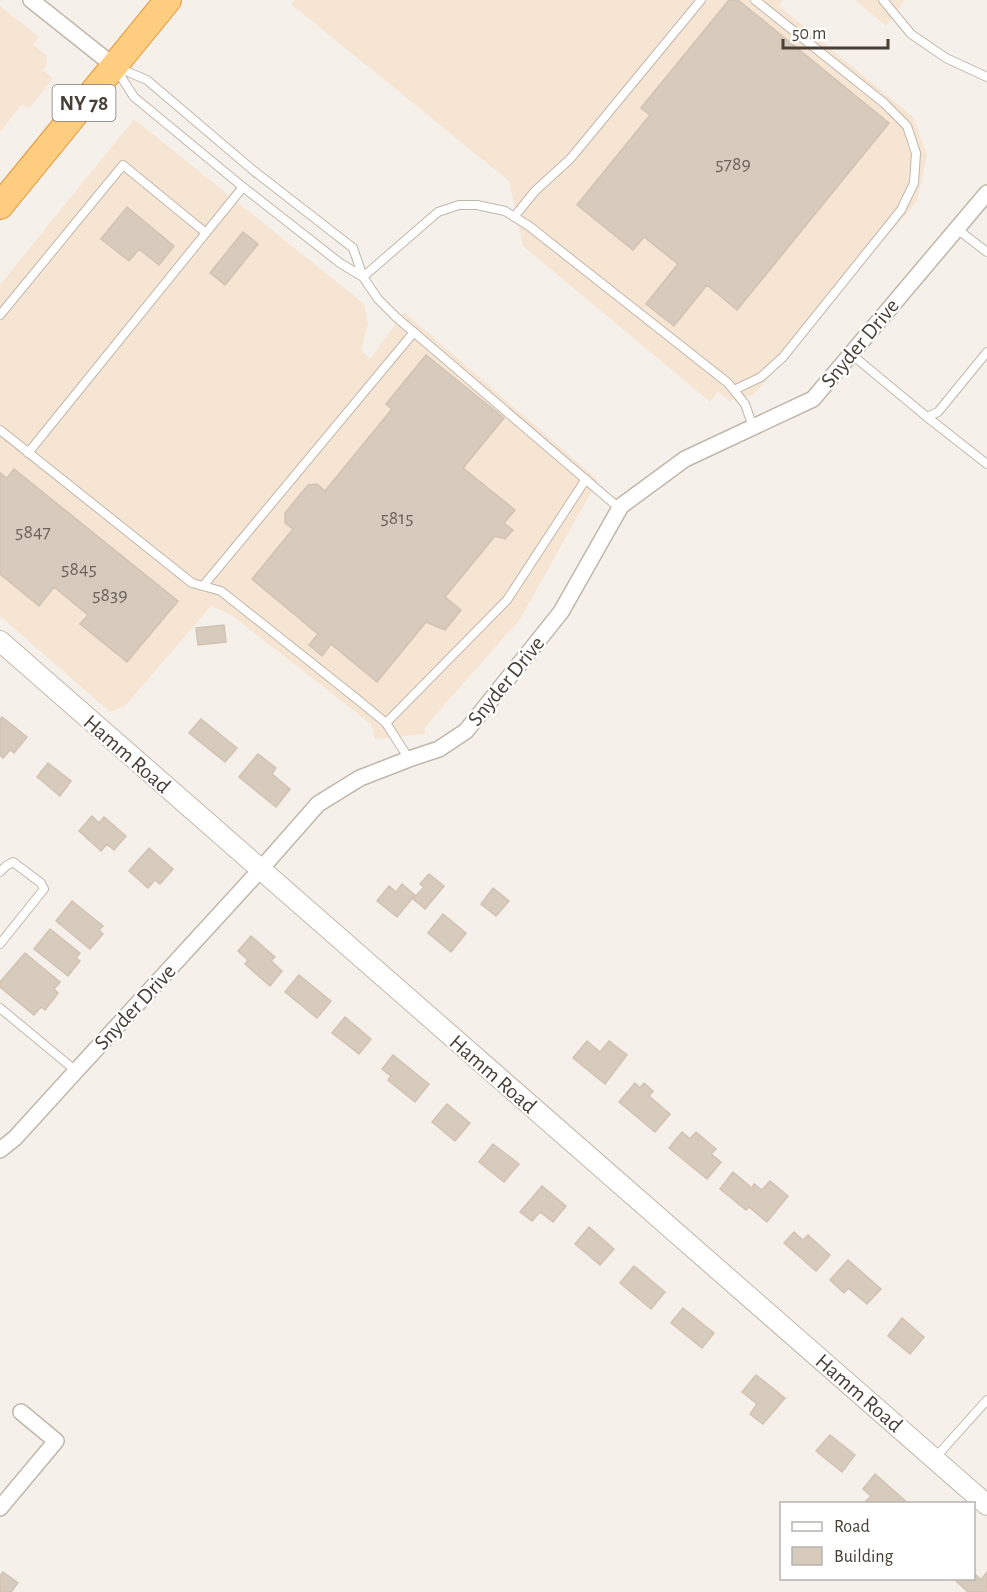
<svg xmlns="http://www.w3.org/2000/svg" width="987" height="1592" viewBox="0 0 987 1592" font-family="'Alegreya Sans',sans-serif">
<rect width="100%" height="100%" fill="#f5f0e9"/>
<path fill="#f7e5d4" d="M 294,0 L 783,0 L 779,6 L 913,117 L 927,155 L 917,201 L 754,395 L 729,401 L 718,391 L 710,402 L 523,246 L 509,181 L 291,4 Z
M 855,0 L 905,0 L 886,26 Z
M 0,6 L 39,37 L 33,45 L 46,55 L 47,65 L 42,70 L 53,78 L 29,109 L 22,104 L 0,132 Z
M 134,119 L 364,304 L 368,325 L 361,350 L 370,359 L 404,312 L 598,480 L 520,619 L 425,727 L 425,734 L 375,739 L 371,724 L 230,614 L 211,606 L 125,706 L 110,712 L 0,616 L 0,285 Z"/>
<path fill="#d7cbbe" stroke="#d2c2b1" stroke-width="1.5" d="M 729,0 L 738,0 L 889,123 L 737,310 L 707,285 L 674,326 L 646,304 L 678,264 L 644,237 L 633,250 L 577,205 L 650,115 L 641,108 Z
M 127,207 L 174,246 L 159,265 L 139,249 L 129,261 L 101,239 Z
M 243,232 L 258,244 L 225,285 L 210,273 Z
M 426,355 L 504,418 L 463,468 L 515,510 L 504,523 L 513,530 L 505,539 L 495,536 L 445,597 L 461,610 L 445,630 L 426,622 L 377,682 L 331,644 L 322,656 L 309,645 L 318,634 L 252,579 L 293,529 L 285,523 L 285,513 L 308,485 L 317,484 L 325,491 L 392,409 L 386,404 Z
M 14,469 L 178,601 L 127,662 L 80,624 L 88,615 L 54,587 L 39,606 L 0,574 L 0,473 L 7,478 Z
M 224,625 L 226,642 L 198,645 L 196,628 Z
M 2,717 L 27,737 L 14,753 L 10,750 L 3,758 L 0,755 L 0,719 Z
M 201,719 L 237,748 L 225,762 L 189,733 Z
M 258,754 L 276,768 L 272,774 L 290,789 L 276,807 L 239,777 Z
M 48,763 L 71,781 L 60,796 L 37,777 Z
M 92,816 L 99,823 L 104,817 L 126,836 L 114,850 L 107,844 L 101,851 L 79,831 Z
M 149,848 L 173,869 L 160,884 L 155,880 L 148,888 L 129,871 Z
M 429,874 L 444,886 L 425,909 L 413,899 L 424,887 L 420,884 Z
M 402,884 L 415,895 L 397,917 L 377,901 L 389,886 L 396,892 Z
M 493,888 L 509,901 L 496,916 L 481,904 Z
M 72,901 L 103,926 L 99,930 L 103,934 L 90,949 L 56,921 Z
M 443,914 L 466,933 L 451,952 L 428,933 Z
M 50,929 L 80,953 L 76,958 L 80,961 L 68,976 L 34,949 Z
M 251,936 L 275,957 L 271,961 L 282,971 L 270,986 L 245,964 L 248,960 L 238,951 Z
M 25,953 L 60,982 L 54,989 L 58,993 L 45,1010 L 41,1007 L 34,1015 L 0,987 L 0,982 Z
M 299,975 L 331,1001 L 317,1018 L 285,992 Z
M 345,1017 L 371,1039 L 359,1054 L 332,1033 Z
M 587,1041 L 600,1052 L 609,1041 L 627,1055 L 605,1084 L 573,1058 Z
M 393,1055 L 429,1084 L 415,1102 L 388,1080 L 391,1076 L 382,1069 Z
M 635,1083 L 640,1088 L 644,1083 L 653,1091 L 649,1096 L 670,1114 L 655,1132 L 619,1102 Z
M 447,1104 L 470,1123 L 455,1141 L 432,1122 Z
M 682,1132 L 690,1139 L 696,1132 L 716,1149 L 711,1154 L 721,1162 L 707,1179 L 669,1148 Z
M 493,1144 L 519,1164 L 504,1182 L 479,1162 Z
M 733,1172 L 752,1188 L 754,1184 L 762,1190 L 770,1181 L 788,1196 L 767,1222 L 749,1207 L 746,1210 L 720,1189 Z
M 542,1186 L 566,1206 L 553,1222 L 540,1212 L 532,1221 L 520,1212 Z
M 589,1227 L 614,1249 L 600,1265 L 575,1244 Z
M 794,1232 L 803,1240 L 808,1235 L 830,1255 L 816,1271 L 784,1243 Z
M 848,1260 L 881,1289 L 867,1304 L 848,1288 L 844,1293 L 830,1280 Z
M 634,1266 L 665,1292 L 651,1309 L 620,1283 Z
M 683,1308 L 714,1333 L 702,1348 L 671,1323 Z
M 902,1318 L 924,1337 L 910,1354 L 888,1336 Z
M 756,1375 L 785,1398 L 763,1424 L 750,1414 L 757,1404 L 742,1392 Z
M 830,1435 L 855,1455 L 842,1472 L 816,1451 Z
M 875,1474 L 909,1504 L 867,1504 L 865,1502 L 871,1496 L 863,1489 Z
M 3,1572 L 18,1583 L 11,1592 L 0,1592 L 0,1576 Z
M 987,1572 L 987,1592 L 968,1592 L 956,1581 L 958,1578 L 974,1578 L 974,1573 L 981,1580 Z"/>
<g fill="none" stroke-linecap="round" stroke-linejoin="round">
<defs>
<path id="service" d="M 883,0 L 911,34 L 946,58 L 987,77
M 114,66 L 147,80 L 254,171 L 353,248 L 363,277 L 340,263 L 243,187 L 134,97 Z
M 514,217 L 535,191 L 570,159 L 585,141 L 701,0
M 957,229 L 987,252
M 0,315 L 123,165 L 206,233
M 851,354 L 927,417 L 938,412 L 987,352
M 734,390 L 761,377 L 783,357 L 901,210 L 914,183 L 916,153 L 907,126 L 884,103 L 755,0
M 927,417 L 987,464
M 0,430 L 192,583 L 221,591 L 357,699 L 386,723 L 409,759
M 28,453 L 243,187
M 619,508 L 396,317 L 378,299 L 363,277 L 438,212 L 459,205 L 477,205 L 505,211 L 529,226 L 728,383 L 745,404 L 753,427
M 203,586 L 414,332
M 386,723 L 507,600 L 586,479
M 0,872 L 6,866 L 13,862 L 41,883 L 44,889 L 0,944
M 0,1008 L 76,1071
M 935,1458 L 987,1400"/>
<path id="minor" d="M 31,0 L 114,66
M 0,1150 L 15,1138 L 76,1071 L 260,870 L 318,804 L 360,778 L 409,759 L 439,749 L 466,731 L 561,612 L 621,506 L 685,459 L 813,399 L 987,193
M 0,1508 L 56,1441 L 21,1412"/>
<path id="tertiary" d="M 0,641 L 987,1505"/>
<path id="trunk" d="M 0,206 L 168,0"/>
</defs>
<use href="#service" stroke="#c0b7ab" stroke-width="10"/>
<use href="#minor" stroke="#c0b7ab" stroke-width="18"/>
<use href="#tertiary" stroke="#c0b7ab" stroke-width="22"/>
<use href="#trunk" stroke="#e19536" stroke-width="28"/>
<use href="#service" stroke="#fff" stroke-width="8"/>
<use href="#minor" stroke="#fff" stroke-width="15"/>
<use href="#tertiary" stroke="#fff" stroke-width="20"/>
<use href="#trunk" stroke="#ffcd80" stroke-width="26"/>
</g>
<g text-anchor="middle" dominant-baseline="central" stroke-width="4.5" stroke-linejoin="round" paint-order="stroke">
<g font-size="20" fill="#6c6359">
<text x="733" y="164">5789</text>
<text x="397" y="518">5815</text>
<text x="33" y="532">5847</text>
<text x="79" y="569">5845</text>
<text x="110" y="595">5839</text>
</g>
<rect fill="#fff" stroke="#7f7973" stroke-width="1.5" x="52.5" y="85" width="63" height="36" rx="4.5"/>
<g font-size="21" font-weight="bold" fill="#484037">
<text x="84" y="103">NY 78</text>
</g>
<g font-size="22" fill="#484037" stroke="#fff">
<text transform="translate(860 343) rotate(-50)">Snyder Drive</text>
<text transform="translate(506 681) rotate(-51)">Snyder Drive</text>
<text transform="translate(127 754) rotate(41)">Hamm Road</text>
<text transform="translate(135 1007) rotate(-47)">Snyder Drive</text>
<text transform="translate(493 1074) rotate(41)">Hamm Road</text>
<text transform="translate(859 1393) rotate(41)">Hamm Road</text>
</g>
</g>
<rect x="780" y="1502" width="195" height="78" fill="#ffffff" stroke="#b6b3af" stroke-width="1.5"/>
<rect x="792" y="1522" width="30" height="9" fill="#ffffff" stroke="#b6b3af" stroke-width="1.5"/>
<text x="834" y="1532" font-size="18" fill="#484037">Road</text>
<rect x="792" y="1547" width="30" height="18" fill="#d7cbbe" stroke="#b6b3af" stroke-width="1.5"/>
<text x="834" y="1562" font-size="18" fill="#484037">Building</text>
<path d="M783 39v9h105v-9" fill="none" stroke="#484037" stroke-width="3"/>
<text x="792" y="39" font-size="18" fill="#484037" stroke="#ffffff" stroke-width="4.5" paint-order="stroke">50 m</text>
</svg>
